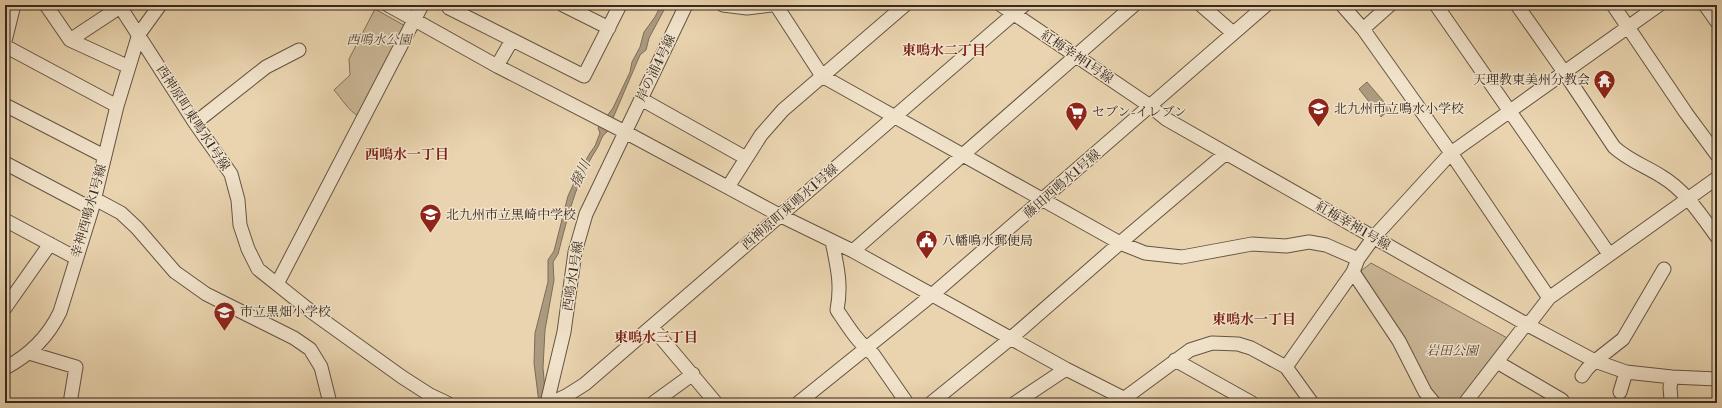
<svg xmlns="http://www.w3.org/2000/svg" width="1722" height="408" viewBox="0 0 1722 408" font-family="'Libre Bodoni','Noto Serif JP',serif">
<rect width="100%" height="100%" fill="#e9d4af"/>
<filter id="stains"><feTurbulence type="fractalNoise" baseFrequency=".005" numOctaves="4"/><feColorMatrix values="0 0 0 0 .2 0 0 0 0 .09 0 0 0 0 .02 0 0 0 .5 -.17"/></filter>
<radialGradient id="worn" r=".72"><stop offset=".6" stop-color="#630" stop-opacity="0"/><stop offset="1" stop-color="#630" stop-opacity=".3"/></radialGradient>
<path fill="#cbb797" stroke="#81705c" d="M 375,9 L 407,27 L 358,116 C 349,111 341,98 334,90 L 350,75 L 349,59 Z
M 1371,263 L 1509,339 L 1459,403 L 1444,403 L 1432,392 L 1407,345 L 1361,271 Z"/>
<path fill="#ac9a7f" stroke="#7d6d59" d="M 661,5 L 666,5 L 664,10 L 649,38 L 646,50 L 640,55 L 607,132 C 600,137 601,143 596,150 C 575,183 568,217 558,254 L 553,262 L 554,280 L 545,330 L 543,368 L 546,402 L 539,403 L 534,363 L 535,333 L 548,282 L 548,260 L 554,251 L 568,196 L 580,170 L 590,153 L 595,146 L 600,133 L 598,128 L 613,108 L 630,72 L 632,62 L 640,47 L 644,32 L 655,17 Z
M 1367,82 L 1390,109 L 1381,117 L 1359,89 Z"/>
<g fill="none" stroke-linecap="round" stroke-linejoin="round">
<defs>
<path id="minor" d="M 46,5 L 70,40 L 129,67
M 119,5 L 195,123 L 231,174 L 238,200 L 240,225 L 248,249 L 258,269 L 313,313 L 402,377 L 430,395 L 447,403
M 388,5 L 497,66 L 625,132 L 781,216 L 853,251 L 1066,369 L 1133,403
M 451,5 L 449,8 L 584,76 L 620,5
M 563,5 L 609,28
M 723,5 L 747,8 L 771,5
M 776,5 L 822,76 L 1120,243 L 1145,253 L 1182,257 L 1252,244 L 1286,246 L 1309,242 L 1326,245 L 1358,259
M 1001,5 L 1150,106 L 1166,119 L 1526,324 L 1595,361 L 1626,372 L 1672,377 L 1717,379
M 1201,5 L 1233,33
M 1342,5 L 1363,29 L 1451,153 L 1549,298
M 1436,5 L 1609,254
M 1517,5 L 1564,72 L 1614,147 C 1628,160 1645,166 1661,176 C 1685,190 1701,215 1717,237
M 1613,5 L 1686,113 L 1717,155
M 1705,5 L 1717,22
M 1363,29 L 1390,5
M 70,40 L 120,7
M 5,41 L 14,5
M 5,46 L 117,106
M 497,66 L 512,40
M 641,99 L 746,158
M 5,105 L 104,156
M 195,123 L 266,67 L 299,50
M 5,163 L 92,209
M 728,187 L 761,135 L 783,110 L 905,5
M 95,199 L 121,213 L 137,228 L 175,272 L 206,294 L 294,338 L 310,349 L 321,367 L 330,403
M 5,220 L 76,258
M 832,241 C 837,266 842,284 837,310 C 847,325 858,343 873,354 L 907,403
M 853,251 L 1134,5
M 1353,272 L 1399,341 L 1425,392 L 1434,403
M 277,284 L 422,5
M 5,308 L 50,244
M 652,327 L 716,403
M 29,353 L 76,367 L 70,403
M 1175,360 L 1252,403
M 1497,362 L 1562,400
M 1286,367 L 1353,272 L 1358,259 L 1374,237 L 1451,153 L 1659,5
M 5,368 C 30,355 48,337 60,312 L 92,209 L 117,106 L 139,34 L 160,5
M 1582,376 L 1587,369 L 1595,361 L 1623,339 L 1664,269
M 1620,392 L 1626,372
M 1671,400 L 1670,387 L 1672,377
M 547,403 L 564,332 L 575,252 L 586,214 L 686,5
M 551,403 L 566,396 L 585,384 L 1024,5
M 653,403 L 693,374
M 798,403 L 932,295 L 1266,5
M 931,403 L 1010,339 L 1120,243 L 1226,153
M 1015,403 L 1066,369
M 1118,403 L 1190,350 L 1212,343 L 1238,344 L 1251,348 L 1286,367 L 1312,403
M 1465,403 L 1526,324 L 1532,320 L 1549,298 L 1717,178"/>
</defs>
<use href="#minor" stroke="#645444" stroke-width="15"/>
<use href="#minor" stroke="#f1e3cb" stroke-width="13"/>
</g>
<defs>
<symbol id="temple-pin" viewBox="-11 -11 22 30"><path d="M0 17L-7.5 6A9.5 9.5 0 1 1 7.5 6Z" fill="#8f2418" stroke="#f1e3cb"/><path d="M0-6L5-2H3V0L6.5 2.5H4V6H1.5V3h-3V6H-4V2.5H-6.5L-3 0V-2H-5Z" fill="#fff"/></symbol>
<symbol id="school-pin" viewBox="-11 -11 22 30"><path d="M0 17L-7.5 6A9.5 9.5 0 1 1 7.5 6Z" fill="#8f2418" stroke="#f1e3cb"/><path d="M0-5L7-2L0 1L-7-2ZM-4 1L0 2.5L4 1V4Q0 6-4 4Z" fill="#fff"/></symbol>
<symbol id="supermarket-pin" viewBox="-11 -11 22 30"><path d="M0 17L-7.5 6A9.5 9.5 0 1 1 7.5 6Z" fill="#8f2418" stroke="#f1e3cb"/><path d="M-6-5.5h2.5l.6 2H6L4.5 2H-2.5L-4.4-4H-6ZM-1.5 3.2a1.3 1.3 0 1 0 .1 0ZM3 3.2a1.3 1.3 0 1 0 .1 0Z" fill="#fff"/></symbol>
<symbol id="civic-pin" viewBox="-11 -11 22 30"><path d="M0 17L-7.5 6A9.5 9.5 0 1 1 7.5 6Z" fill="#8f2418" stroke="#f1e3cb"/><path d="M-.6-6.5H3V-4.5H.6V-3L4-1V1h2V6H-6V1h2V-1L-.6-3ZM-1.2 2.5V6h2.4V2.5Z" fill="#fff"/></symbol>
</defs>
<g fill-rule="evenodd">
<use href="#temple-pin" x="1592" y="68" width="25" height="34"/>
<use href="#school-pin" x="1306" y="96" width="25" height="34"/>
<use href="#supermarket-pin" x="1064" y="100" width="25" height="34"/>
<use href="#school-pin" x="418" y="202" width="25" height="34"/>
<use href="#civic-pin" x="914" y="228" width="25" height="34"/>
<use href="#school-pin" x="212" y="300" width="25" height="34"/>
</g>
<g text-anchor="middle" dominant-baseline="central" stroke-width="3" stroke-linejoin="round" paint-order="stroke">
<g font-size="13" font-style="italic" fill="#554539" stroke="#f1e3cb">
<text x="379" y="40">西鳴水公園</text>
<text x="1452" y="351">岩田公園</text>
</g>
<g font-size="13" fill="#372921" stroke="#f1e3cb">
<text transform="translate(1077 57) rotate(34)">紅梅幸神1号線</text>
<text transform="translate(656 68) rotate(-64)">岸の浦4号線</text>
<text transform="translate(193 118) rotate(57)">西神原町東鳴水1号線</text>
<text transform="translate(1062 184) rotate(-41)">藤田西鳴水1号線</text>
<text transform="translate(790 207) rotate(-41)">西神原町東鳴水1号線</text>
<text transform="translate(89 211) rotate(-74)">幸神西鳴水1号線</text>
<text transform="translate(1353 226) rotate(30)">紅梅幸神1号線</text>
<text transform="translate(573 276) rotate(-81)">西鳴水1号線</text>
</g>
<g font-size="13" fill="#372921" stroke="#f1e3cb" text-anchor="start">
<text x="1590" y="80" text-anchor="end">天理教東美州分教会</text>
<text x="1334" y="109">北九州市立鳴水小学校</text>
<text x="1092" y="112">セブン-イレブン</text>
<text x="446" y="215">北九州市立黒崎中学校</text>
<text x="942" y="241">八幡鳴水郵便局</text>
<text x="240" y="312">市立黒畑小学校</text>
</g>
<g font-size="14" font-weight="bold" fill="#7a1f14" stroke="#f1e3cb">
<text x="944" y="51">東鳴水二丁目</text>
<text x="407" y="155">西鳴水一丁目</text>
<text x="1254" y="320">東鳴水一丁目</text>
<text x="656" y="338">東鳴水三丁目</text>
</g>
<g font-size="14" font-style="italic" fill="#5a4b3d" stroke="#f1e3cb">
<text transform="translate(581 174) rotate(-64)">撥川</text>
</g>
</g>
<rect width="1722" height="408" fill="none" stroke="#e9d4af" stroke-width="20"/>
<rect x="6" y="6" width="1710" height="396" fill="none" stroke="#372921" stroke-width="2"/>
<rect x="10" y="10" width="1702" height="388" fill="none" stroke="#372921"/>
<rect width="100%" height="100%" filter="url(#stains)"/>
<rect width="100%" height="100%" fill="url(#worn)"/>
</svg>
